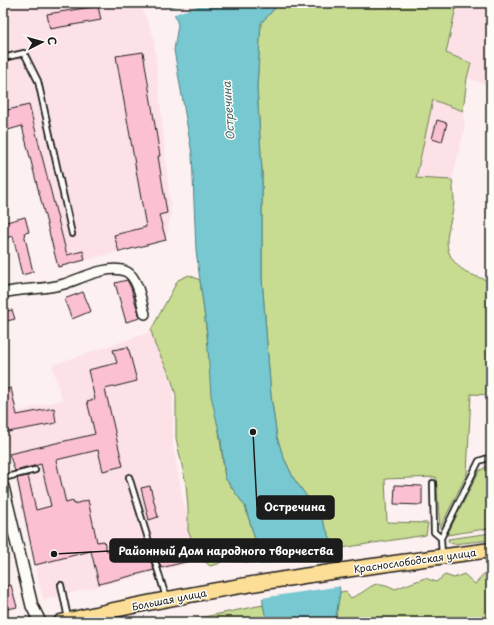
<svg xmlns="http://www.w3.org/2000/svg" width="494" height="625" viewBox="0 0 494 625" font-family="'Playpen Sans',sans-serif">
<rect width="100%" height="100%" fill="#fdf0f0"/>
<filter id="ink" filterUnits="userSpaceOnUse"><feTurbulence type="fractalNoise" baseFrequency=".025" numOctaves="2"/><feDisplacementMap in="SourceGraphic" scale="8" xChannelSelector="R" yChannelSelector="G"/><feConvolveMatrix kernelMatrix="1 2 1 2 8 2 1 2 1" color-interpolation-filters="sRGB"/></filter>
<g filter="url(#ink)">
<path fill="#fce2e7" d="M 3,3 L 140,3 L 154,38 L 171,213 L 166,240 L 58,267 L 23,126 L 8,130 L 3,111 Z
M 457,3 L 491,3 L 491,87 L 467,78 L 471,62 L 446,53 Z
M 433,99 L 463,111 L 465,127 L 452,180 L 416,179 Z
M 156,330 L 173,390 L 173,445 L 182,495 L 199,561 L 43,600 L 3,426 L 3,415 L 62,400 L 52,365 Z"/>
<path fill="#c7db91" stroke="#727c56" d="M 259,3 L 457,3 L 446,53 L 471,63 L 467,78 L 463,111 L 433,100 L 416,178 L 452,180 C 453,187 454,195 454,202 C 453,215 447,229 447,242 C 448,266 470,276 491,281 L 491,395 L 471,394 L 467,474 L 440,528 L 436,477 L 385,479 L 387,522 L 428,523 L 426,535 L 335,549 L 319,513 L 294,479 L 283,456 L 277,437 L 271,396 L 262,278 L 262,171 L 257,87 L 261,23 L 277,6 Z
M 189,275 L 200,280 L 225,478 L 245,506 L 261,559 L 248,562 L 224,560 L 218,564 L 210,566 L 202,559 L 188,531 L 188,508 L 186,484 L 176,438 L 176,395 L 170,375 L 155,345 L 151,330 L 178,280 Z
M 489,465 L 488,476 L 491,476 L 491,528 L 447,535 L 479,471 Z
M 491,533 L 491,540 L 453,544 L 449,542 L 448,539 Z
M 491,572 L 491,622 L 335,622 L 340,592 L 346,591 L 350,598 C 372,591 371,576 395,589 L 425,578 L 436,582 L 445,575 L 454,578 L 464,574 L 475,584 C 482,579 478,574 491,572 Z
M 263,605 L 267,622 L 179,622 Z"/>
<path fill="#77c8d0" stroke="#538388" d="M 171,3 L 259,3 L 277,6 L 261,23 L 257,87 L 262,171 L 262,278 L 271,396 L 277,437 L 283,456 L 294,479 L 319,513 L 335,549 L 340,592 L 335,622 L 267,622 L 263,605 L 261,559 L 245,506 L 225,478 L 221,440 L 211,396 L 207,334 L 196,250 L 192,154 L 174,50 L 178,25 Z"/>
<path fill="#fdf0f0" d="M 185,3 L 206,3 L 172,15 L 170,8 Z
M 337,553 L 342,586 L 261,598 L 259,565 Z"/>
<path fill="#fbc1d2" stroke="#1c1c1c" d="M 98,6 L 101,20 L 50,29 L 47,14 Z
M 143,52 L 160,156 L 158,156 L 167,213 L 159,215 L 166,240 L 119,252 L 114,235 L 146,227 L 116,56 Z
M 29,105 L 67,255 L 83,251 L 85,260 L 58,267 L 22,126 L 8,130 L 3,111 Z
M 437,120 L 447,123 L 442,142 L 432,139 Z
M 25,217 L 29,232 L 24,233 L 33,272 L 22,275 L 13,236 L 3,239 L 3,223 Z
M 127,280 L 131,288 L 140,318 L 126,322 L 115,283 Z
M 83,292 L 91,311 L 72,319 L 64,299 Z
M 12,310 L 15,319 L 3,322 L 3,312 Z
M 128,347 L 137,381 L 105,389 L 123,466 L 103,471 L 98,450 L 56,460 L 66,503 L 73,501 L 74,504 L 88,500 L 97,542 L 104,541 L 107,551 L 127,546 L 128,549 L 143,545 L 147,560 L 150,559 L 154,570 L 99,584 L 91,551 L 35,565 L 17,478 L 28,476 L 36,510 L 51,506 L 41,464 L 15,471 L 9,454 L 95,434 L 87,401 L 95,399 L 88,370 L 117,363 L 113,350 Z
M 11,388 L 17,415 L 54,408 L 56,423 L 8,432 L 3,405 L 3,390 Z
M 395,485 L 422,486 L 422,505 L 394,504 Z
M 150,486 L 158,517 L 149,520 L 141,488 Z
M 194,548 L 197,559 L 161,568 L 158,558 Z
M 11,585 L 17,607 L 3,610 L 3,587 Z"/>
<g fill="none" stroke-linecap="round" stroke-linejoin="round">
<defs>
<path id="service" d="M 3,58 L 24,53 L 38,81 L 72,234
M 129,477 L 166,597
M 3,478 L 35,470
M 433,483 L 434,532 L 441,538
M 442,556 L 441,538 L 479,461 L 491,457
M 61,585 L 68,618"/>
<path id="minor" d="M 3,293 C 23,288 45,290 64,284 C 80,279 110,263 127,272 C 139,279 141,302 145,314"/>
<path id="tertiary" d="M 3,487 L 32,606 L 40,622"/>
<path id="primary" d="M 61,622 C 203,588 347,569 491,550"/>
</defs>
<use href="#service" stroke="#1c1c1c" stroke-width="8"/>
<use href="#minor" stroke="#1c1c1c" stroke-width="12"/>
<use href="#tertiary" stroke="#1c1c1c" stroke-width="14"/>
<use href="#primary" stroke="#1c1c1c" stroke-width="17"/>
<use href="#service" stroke="#fdfcf7" stroke-width="4.5"/>
<use href="#minor" stroke="#fdfcf7" stroke-width="9"/>
<use href="#tertiary" stroke="#fdfcf7" stroke-width="11"/>
<use href="#primary" stroke="#fdde96" stroke-width="14"/>
</g>
</g>
<g text-anchor="middle" dominant-baseline="central" stroke-width="3" stroke-linejoin="round" paint-order="stroke">
<g font-size="10" fill="#1c1c1c" stroke="#fdfcf7">
<text transform="translate(415 560) rotate(-8)">Краснослободская улица</text>
<text transform="translate(169 599) rotate(-11)">Большая улица</text>
</g>
<g font-size="11" font-style="italic" fill="#406164" stroke="#fdfcf7">
<text transform="translate(228 111) rotate(-94)">Остречина</text>
</g>
</g>
<path fill="none" stroke="#1c1c1c" stroke-width="1.5" d="M253 432L257 507M54 554L110 551"/>
<g fill="#1c1c1c" stroke="#fdfcf7" stroke-width="1.5">
<circle cx="253" cy="432" r="4"/>
<circle cx="54" cy="554" r="4"/>
</g>
<g fill="#1c1c1c" stroke="#1c1c1c" stroke-width="1.5">
<rect x="257" y="496" width="77" height="23" rx="4"/>
<rect x="110" y="539" width="232" height="23" rx="4"/>
</g>
<g font-size="11" text-anchor="middle" font-weight="bold" fill="#fff">
<text x="295" y="511">Остречина</text>
<text x="226" y="555">Районный Дом народного творчества</text>
</g>
<rect width="494" height="625" fill="none" stroke="#fdfcf7" stroke-width="16"/>
<rect x="8" y="8" width="478" height="609" fill="none" stroke="#1c1c1c" stroke-width="1.5" filter="url(#ink)"/>
<g transform="translate(42 42) rotate(84)" stroke="#fdfcf7" stroke-width="3" paint-order="stroke">
<path d="M0-3L7 15L0 10L-7 15Z" fill="#1c1c1c"/>
<text y="-6" font-size="11" font-weight="bold" text-anchor="middle" fill="#1c1c1c">С</text>
</g>
</svg>
